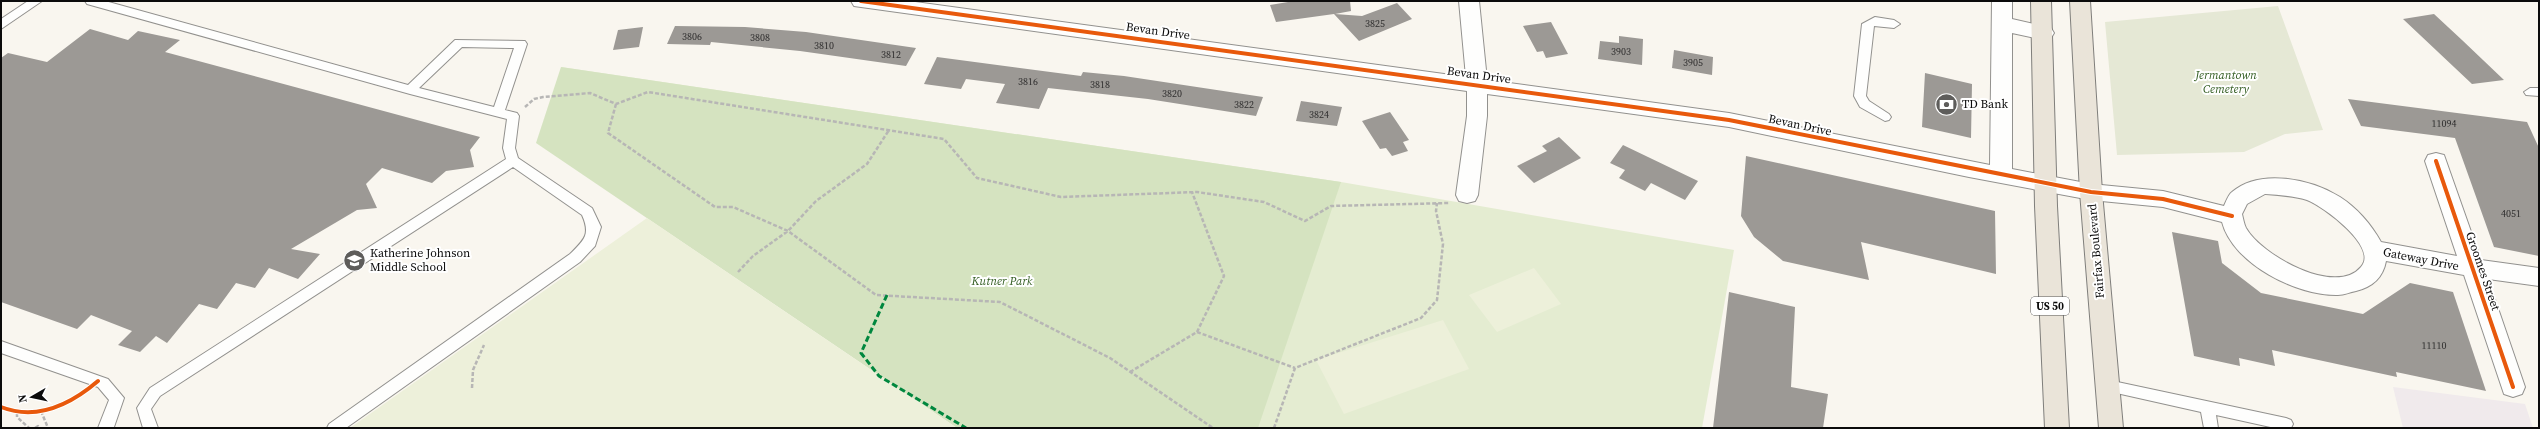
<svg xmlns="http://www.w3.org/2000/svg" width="2540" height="429" viewBox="0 0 2540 429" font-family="'Source Serif 4',serif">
<rect width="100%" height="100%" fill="#f9f6ef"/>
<path fill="#f0eaec" d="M 2393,387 L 2525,404 L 2533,428 L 2403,428 Z"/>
<path fill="#e4ecd1" d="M 561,67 L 1341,182 L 1734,250 L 1702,428 L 957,428 Z"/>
<path fill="#d5e3c0" d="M 561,67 L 1341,182 L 1258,428 L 957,428 L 536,143 Z"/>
<path fill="#e5e8d5" d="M 2278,6 L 2323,130 L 2285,134 L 2244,152 L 2117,155 L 2105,22 Z"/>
<path fill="#edf0da" d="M 647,218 L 957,428 L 350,428 Z
M 1534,268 L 1561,304 L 1497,332 L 1469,295 Z
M 1443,320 L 1469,369 L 1344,414 L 1316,360 Z"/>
<path fill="#9c9995" d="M 1294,1 L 1350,1 L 1351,11 L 1335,14 L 1362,16 L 1397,3 L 1412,19 L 1359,41 L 1334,14 L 1276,22 L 1270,5 Z
M 2434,14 L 2462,40 L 2504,80 L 2472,84 L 2403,19 Z
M 1551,22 L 1568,54 L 1546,58 L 1543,51 L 1537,52 L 1523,26 Z
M 675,26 L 745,27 L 806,32 L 916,48 L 906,66 L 800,51 L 711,42 L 710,45 L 667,44 Z
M 643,27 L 639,47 L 613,50 L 618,30 Z
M 90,29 L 128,40 L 138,31 L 180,40 L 165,52 L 480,137 L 470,150 L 474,167 L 446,171 L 432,183 L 382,168 L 366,184 L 377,208 L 357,210 L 291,249 L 320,254 L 298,279 L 269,268 L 255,288 L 236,283 L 217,309 L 199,304 L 167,343 L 156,336 L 140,352 L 118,345 L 132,331 L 91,315 L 77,329 L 1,302 L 1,58 L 8,53 L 47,62 Z
M 1619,36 L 1643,39 L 1642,65 L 1598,59 L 1600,41 L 1619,43 Z
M 1674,50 L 1713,57 L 1712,75 L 1672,68 Z
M 937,57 L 1081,76 L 1083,72 L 1124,76 L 1263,97 L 1256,116 L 1148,99 L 1048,88 L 1039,109 L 996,103 L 1005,84 L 966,79 L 961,89 L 924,84 Z
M 1925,73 L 1972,84 L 1971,138 L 1922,127 Z
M 2348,99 L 2527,122 L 2539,148 L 2539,256 L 2494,247 L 2455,138 L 2361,126 Z
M 1301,101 L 1342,107 L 1337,126 L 1296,121 Z
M 1390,112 L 1409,140 L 1403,142 L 1408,151 L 1392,156 L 1386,148 L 1380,149 L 1362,121 Z
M 1559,137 L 1581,158 L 1534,183 L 1517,166 L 1547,151 L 1542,146 Z
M 1623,145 L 1698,181 L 1685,200 L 1651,183 L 1645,191 L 1619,178 L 1625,170 L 1610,163 Z
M 1746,156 L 1995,211 L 1996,274 L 1861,242 L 1869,280 L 1783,261 L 1754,237 L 1741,216 Z
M 2172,232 L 2218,241 L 2222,263 L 2261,293 L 2363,314 L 2410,283 L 2453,292 L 2486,391 L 2396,372 L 2397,377 L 2272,350 L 2275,366 L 2239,358 L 2240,366 L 2194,356 Z
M 1729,292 L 1795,307 L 1791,387 L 1828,394 L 1823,428 L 1713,428 Z"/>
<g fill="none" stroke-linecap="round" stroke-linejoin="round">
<defs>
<path id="lane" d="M 28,1 L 42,1 L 1,29 L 1,19 Z
M 85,1 L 105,1 L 408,85 L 455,40 L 525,41 L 527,44 L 505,110 L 517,113 L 519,116 L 515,148 L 518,158 L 592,208 L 601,227 L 595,246 L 580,262 L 346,428 L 327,428 L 329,424 L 570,254 C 584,240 591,235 582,215 L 513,167 L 160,396 L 151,409 L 158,428 L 143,428 L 137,408 L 150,388 L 506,159 L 503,148 L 507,119 L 410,94 L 87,4 ZM 462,47 L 514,48 L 494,107 L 419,88 Z
M 1875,17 L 1894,20 L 1900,24 L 1894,28 L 1874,26 L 1866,96 L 1869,101 L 1889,114 L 1891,117 L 1889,120 L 1885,121 L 1860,107 L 1854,96 L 1862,24 Z
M 2530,88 L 2539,88 L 2539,96 L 2526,95 L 2524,92 Z
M 1,341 L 108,379 L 124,398 L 114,427 L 98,428 L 109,400 L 98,387 L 1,353 Z
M 2108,380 L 2286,418 L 2291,420 L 2293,424 L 2291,428 L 2275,428 L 2216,415 L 2218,428 L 2204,428 L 2201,412 L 2103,390 L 2101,386 L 2103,382 Z"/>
<path id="street" d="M 851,1 L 908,1 L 1466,77 L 1459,1 L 1479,1 L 1487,80 L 1729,113 L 1990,165 L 1992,1 L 2012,1 L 2012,19 L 2051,28 L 2054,33 L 2051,38 L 2044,40 L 2012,33 L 2012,169 L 2091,184 L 2163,191 L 2224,206 C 2226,202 2228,195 2232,192 C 2260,168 2311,179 2340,197 C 2357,208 2371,224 2381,242 L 2457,256 L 2425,161 L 2428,155 L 2436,153 L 2444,155 L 2481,260 L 2539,268 L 2539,286 L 2488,279 L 2525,387 L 2522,394 L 2513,397 L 2504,394 L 2464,275 L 2386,261 C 2383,278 2372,287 2356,291 C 2350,292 2344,295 2338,295 C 2297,296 2233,264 2222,222 L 2163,207 L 2091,200 L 1969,177 L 1729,127 L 1487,94 L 1487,116 L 1478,195 L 1475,201 L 1467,203 L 1459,201 L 1456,195 L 1467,116 L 1467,91 L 861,7 L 854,6 ZM 2265,194 C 2279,195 2294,196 2307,200 C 2323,206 2379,247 2361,267 C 2336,297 2261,255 2246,228 C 2244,224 2243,218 2242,214 L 2247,204 Z"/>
<path id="primary" d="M 2031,1 L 2051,1 L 2057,206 L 2069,428 L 2045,428 L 2035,206 Z
M 2070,1 L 2090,1 L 2102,192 L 2123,428 L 2099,428 L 2080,192 Z"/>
</defs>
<use href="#lane" stroke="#92918e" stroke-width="2"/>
<use href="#street" stroke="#92918e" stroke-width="2"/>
<use href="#primary" stroke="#7f7e7b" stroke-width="2"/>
<path stroke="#b7b6b5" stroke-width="2.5" stroke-dasharray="4 2" stroke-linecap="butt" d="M 616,104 L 608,133 L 715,207 L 733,207 L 788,231 L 876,295 L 1000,302 L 1110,358 L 1213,428
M 525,107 L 534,99 L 543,97 L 590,93 L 616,104 L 648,92 L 944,139 L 977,178 L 1061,197 L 1197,192 L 1264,202 L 1305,221 L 1331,206 L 1449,203
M 738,272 L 753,256 L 788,231 L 816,201 L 867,164 L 889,130
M 1197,332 L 1295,368
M 1130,372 L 1197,332 L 1224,276 L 1192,192
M 472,388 L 473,370 L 484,345
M 41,411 L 48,428
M 17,413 L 17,417 L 29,428
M 35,428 L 38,426 L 39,428
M 1274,428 L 1295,368 L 1421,318 L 1437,300 L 1443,244 L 1436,211 L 1437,203"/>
<use href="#lane" fill="#fefefd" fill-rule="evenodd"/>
<use href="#street" fill="#fefefd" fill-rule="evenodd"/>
<use href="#primary" fill="#eae4d9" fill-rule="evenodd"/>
<path stroke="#00873e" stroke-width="3" stroke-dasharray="6 3" stroke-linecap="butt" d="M 887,295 L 861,353 L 879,376 L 966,428"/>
<defs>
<path id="cycleway" d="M 861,1 L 1729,120 L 2091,192 L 2163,199 L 2232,216
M 2436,161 L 2513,387
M 1,407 C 37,421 70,405 98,381"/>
</defs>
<use href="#cycleway" stroke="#fff" stroke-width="6"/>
<use href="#cycleway" stroke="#e8590c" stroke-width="4"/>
</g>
<defs>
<symbol id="bank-disc" viewBox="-11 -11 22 22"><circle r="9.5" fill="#5e5d5b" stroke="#fff"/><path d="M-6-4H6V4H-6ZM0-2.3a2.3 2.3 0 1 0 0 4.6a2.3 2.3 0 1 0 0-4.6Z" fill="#fff"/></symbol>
<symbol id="school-disc" viewBox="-11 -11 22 22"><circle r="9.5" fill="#5e5d5b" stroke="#fff"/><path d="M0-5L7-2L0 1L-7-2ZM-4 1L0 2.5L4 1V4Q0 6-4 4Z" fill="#fff"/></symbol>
</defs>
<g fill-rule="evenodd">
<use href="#bank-disc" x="1934" y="92" width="25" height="25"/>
<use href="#school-disc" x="342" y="248" width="25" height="25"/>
</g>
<g text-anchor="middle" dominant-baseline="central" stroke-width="4" stroke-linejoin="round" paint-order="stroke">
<g font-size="10" fill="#2f2e2e">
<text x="1375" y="23">3825</text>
<text x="692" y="36">3806</text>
<text x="760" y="37">3808</text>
<text x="824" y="45">3810</text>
<text x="1621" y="51">3903</text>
<text x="891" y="54">3812</text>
<text x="1693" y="62">3905</text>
<text x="1028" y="81">3816</text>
<text x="1100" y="84">3818</text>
<text x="1172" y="93">3820</text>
<text x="1244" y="104">3822</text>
<text x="1319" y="114">3824</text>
<text x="2444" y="123">11094</text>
<text x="2511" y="213">4051</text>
<text x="2434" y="345">11110</text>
</g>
<rect fill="#fff" stroke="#545454" stroke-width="1" x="2031" y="297" width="38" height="18" rx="3"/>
<g font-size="11" font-weight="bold" fill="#0b0b0b">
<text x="2050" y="306">US 50</text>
</g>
<g font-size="12" fill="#0b0b0b" stroke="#fff">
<text transform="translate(1158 31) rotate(8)">Bevan Drive</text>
<text transform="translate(1479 75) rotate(8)">Bevan Drive</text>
<text transform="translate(1800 125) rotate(12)">Bevan Drive</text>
<text transform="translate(2096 251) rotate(-95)">Fairfax Boulevard</text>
<text transform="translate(2421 259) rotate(11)">Gateway Drive</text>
<text transform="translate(2483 271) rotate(71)">Groomes Street</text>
</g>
<g font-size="12" font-style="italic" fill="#335d22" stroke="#fff">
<text x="2226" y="75">Jermantown<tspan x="2226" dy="14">Cemetery</tspan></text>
<text x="1002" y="281">Kutner Park</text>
</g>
<g font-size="12" fill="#0b0b0b" stroke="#fff" text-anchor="start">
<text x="1962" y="104">TD Bank</text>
<text x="370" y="253">Katherine Johnson<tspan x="370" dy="14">Middle School</tspan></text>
</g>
</g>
<rect width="2540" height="429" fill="none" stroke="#0b0b0b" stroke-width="4"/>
<g transform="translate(32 397) rotate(261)" stroke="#ffffff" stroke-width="3" paint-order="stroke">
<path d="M0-3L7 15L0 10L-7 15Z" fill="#0b0b0b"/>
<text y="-6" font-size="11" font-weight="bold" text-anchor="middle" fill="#0b0b0b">N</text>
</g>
</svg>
